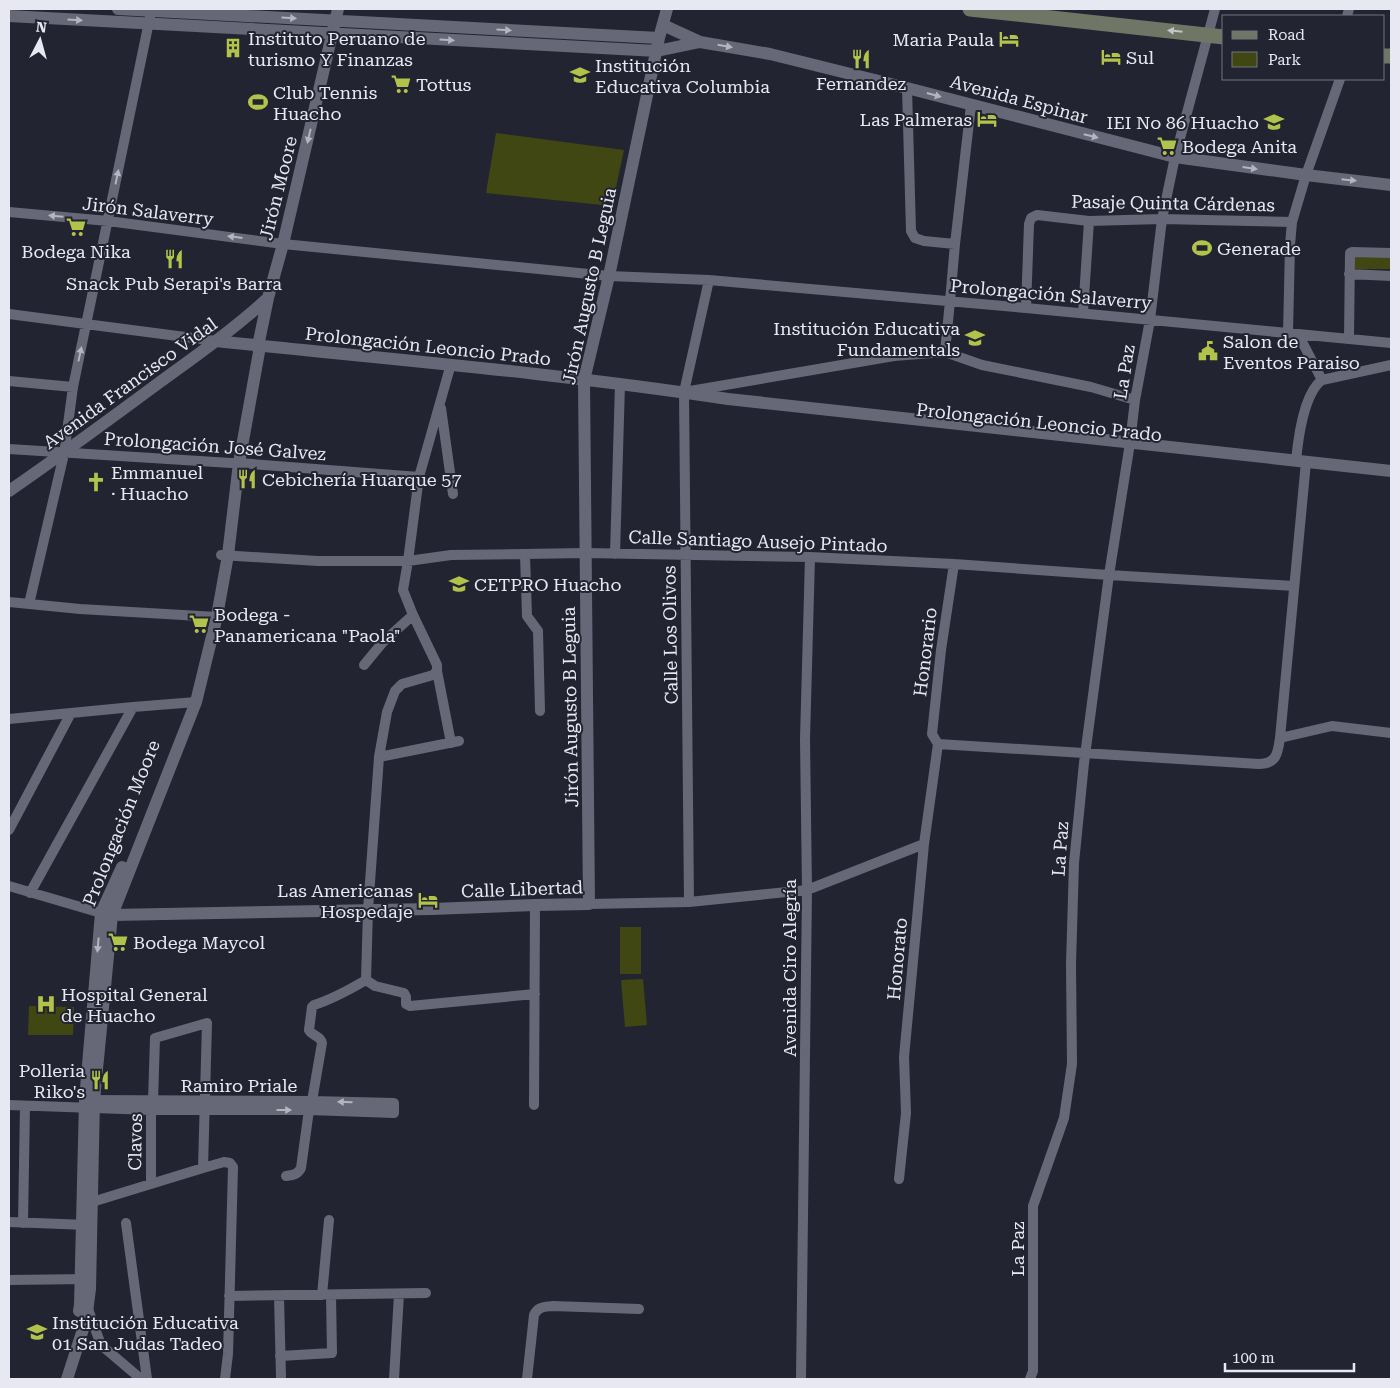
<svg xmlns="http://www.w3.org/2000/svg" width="1400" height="1388" viewBox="0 0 1400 1388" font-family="'Roboto Serif',serif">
<rect width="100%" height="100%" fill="#232431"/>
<path fill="#404712" d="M 496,133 L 624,150 L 612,206 L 486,193 Z
M 1354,254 L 1391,254 L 1391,269 L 1355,269 Z
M 620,927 L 641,927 L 641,974 L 620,974 Z
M 643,979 L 647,1025 L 625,1027 L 621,980 Z
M 29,1006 L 74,1007 L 73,1035 L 28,1035 Z"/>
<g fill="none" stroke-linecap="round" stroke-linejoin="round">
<path stroke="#666878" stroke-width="10" d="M 1347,16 L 1349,9
M 907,88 L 911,231 L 915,238 L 924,241 L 955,244
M 9,212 L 108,221 L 283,244 L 609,276 L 709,280 L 1026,308 L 1391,343
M 1349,274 L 1391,276
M 1026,308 L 1029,224 L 1031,218 L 1037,215 L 1089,221 L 1162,219 L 1292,222
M 1083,313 L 1089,221
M 9,314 L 216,341
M 1288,333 L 1290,245 L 1292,222 L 1306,175 L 1340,79
M 1298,334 L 1322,380
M 1349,338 L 1350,253 L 1352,252 L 1391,253
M 945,352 L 950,301 L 955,244 L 971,105
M 9,381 L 73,387
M 690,391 L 894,356 L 945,352 L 982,365 L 1091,387 L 1135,400
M 441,408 L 453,494
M 9,449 L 231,463 L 239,463 L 419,477
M 1296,461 C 1298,439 1304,393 1322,380 L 1391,365
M 615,554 L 620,384
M 221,555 L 318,561 L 408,561 L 451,555 L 586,553 L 810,557 L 954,564 L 1109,575 L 1294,586
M 525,555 L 527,616 L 538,631 L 540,711
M 9,602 L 80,609 L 217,617
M 29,604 L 64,454 L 73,387 L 150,17
M 364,665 L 383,642 L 413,615
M 437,671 L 451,743
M 9,719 L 133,707 L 196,702
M 1280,738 L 1332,726 L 1391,733
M 938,744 L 1259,764 C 1277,764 1278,752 1280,738 L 1306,462
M 938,744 L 932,734 L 941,650 L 954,564
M 379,757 L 459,741
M 9,830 L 71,713
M 9,886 L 101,913
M 30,893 L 133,707
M 689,902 L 684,392 L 709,280
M 589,904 L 689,902 L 807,890 L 924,844
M 366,980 L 368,910 L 379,757 L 387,712 L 395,691 L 402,684 L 433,675 L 437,671 L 437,665 L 413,615 L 403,590 L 408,561 L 419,477 L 451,364
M 366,980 L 375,986 L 404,993 L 406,997 L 406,1004 L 410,1006 L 535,994
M 312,1101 L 322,1043 C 321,1036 312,1036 309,1030 L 312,1007 L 314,1005 C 333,999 349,990 366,980
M 9,1105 L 151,1110 L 309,1110 L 394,1113 L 394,1103 L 312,1101 L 88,1100
M 534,1105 L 535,905
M 286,1176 C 294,1175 298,1174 301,1168 L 309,1110
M 899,1179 L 906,1113 L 904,1057 L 924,844 L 938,744
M 151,1183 L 151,1110 L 153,1101 L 155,1038 L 207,1023 L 203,1168
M 92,1202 L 203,1168 L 224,1162 L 230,1163 L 233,1167 L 228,1354 L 225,1379
M 9,1222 L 88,1225
M 23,1223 L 25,1106
M 126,1223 L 147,1379
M 9,1280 L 88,1279
M 322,1295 L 329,1220
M 229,1296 L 426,1293
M 279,1296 L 281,1377
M 88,1309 L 101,1345 L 141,1379
M 280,1356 L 332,1353 L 331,1295
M 394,1379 L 399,1294
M 527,1379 L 534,1315 C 538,1306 545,1307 553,1306 L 639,1309
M 801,1379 L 807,890 L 805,739 L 810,557
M 1030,1379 L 1033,1371 L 1033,1206 L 1064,1118 L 1072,1064 L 1071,964 L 1074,863 L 1084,763 L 1109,575 L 1130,443 L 1135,400 L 1150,320 L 1162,219 L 1175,157 L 1215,9"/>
<path stroke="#666878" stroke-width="12" d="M 118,9 L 659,38
M 9,16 L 657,51 L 700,42
M 663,25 L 700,42 L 770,54 L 907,88 L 1175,157 L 1306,175 L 1391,185
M 216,341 C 387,359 558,373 728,399 L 1391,471
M 9,491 C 60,456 110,419 160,382 C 197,355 234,329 268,298
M 101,913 L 112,915 L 432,909 L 535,905 L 589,904 L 584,380 L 609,276 L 659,38 L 667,9
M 79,1311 L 80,1305 L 85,1100 L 101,913 L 122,867
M 67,1379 L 86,1320 L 90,1289 L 94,1100 L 112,915 L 196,702 L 217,616 L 228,555 L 239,463 L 259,352 L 258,346 L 268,298 L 283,244 L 338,9"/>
<path stroke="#707665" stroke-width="15" d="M 970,9 L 1224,37
M 1384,56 L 1391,56"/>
</g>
<defs><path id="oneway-solid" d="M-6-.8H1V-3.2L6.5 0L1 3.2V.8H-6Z" transform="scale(1.25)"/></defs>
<g fill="#b3b5c1">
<use href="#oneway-solid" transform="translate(289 18) rotate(3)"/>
<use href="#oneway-solid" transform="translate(75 20) rotate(3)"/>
<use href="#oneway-solid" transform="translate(504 30) rotate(3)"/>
<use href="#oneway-solid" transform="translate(447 40) rotate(3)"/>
<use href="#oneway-solid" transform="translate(725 46) rotate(10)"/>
<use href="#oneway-solid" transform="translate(934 95) rotate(15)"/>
<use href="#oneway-solid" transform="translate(309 136) rotate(103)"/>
<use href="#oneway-solid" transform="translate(1091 136) rotate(14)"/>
<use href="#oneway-solid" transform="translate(1250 168) rotate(8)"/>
<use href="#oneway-solid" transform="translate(117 177) rotate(-78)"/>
<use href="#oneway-solid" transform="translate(1349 180) rotate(6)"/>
<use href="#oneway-solid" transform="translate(56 216) rotate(-175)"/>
<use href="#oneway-solid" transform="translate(235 237) rotate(-173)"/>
<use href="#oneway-solid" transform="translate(80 354) rotate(-78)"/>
<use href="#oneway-solid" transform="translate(98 945) rotate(95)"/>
<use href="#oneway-solid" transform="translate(345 1102) rotate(-179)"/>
<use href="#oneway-solid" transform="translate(284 1110)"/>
</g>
<use fill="#c3c6c7" href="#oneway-solid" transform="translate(1175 31) rotate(-174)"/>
<defs>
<symbol id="hotel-bare" viewBox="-9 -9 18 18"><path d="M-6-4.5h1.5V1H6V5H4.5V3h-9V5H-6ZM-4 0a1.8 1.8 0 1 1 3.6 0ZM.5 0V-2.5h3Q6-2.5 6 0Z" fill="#b2c34c" stroke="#232431" stroke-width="2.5" paint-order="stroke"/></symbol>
<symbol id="building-bare" viewBox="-9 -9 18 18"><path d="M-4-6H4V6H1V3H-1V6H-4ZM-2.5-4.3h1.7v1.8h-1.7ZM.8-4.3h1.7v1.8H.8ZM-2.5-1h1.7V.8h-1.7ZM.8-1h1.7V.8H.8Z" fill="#b2c34c" stroke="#232431" stroke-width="2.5" paint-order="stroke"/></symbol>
<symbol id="restaurant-bare" viewBox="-9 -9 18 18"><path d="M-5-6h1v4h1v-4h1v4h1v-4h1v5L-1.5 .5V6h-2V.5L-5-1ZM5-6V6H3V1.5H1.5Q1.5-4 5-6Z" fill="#b2c34c" stroke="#232431" stroke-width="2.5" paint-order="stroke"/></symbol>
<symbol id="school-bare" viewBox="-9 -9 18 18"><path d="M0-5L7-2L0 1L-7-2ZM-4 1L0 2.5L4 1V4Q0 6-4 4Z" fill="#b2c34c" stroke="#232431" stroke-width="2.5" paint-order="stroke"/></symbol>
<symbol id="supermarket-bare" viewBox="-9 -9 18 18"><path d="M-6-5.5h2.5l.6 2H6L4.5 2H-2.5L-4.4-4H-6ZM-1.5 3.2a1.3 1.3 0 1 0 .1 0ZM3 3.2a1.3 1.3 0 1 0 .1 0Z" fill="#b2c34c" stroke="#232431" stroke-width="2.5" paint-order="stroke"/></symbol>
<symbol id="stadium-bare" viewBox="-9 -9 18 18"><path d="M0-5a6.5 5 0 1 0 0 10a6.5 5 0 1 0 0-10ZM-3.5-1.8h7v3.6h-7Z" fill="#b2c34c" stroke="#232431" stroke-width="2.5" paint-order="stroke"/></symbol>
<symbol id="civic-bare" viewBox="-9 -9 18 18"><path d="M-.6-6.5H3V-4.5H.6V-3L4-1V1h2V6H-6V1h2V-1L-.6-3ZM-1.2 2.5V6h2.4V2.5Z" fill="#b2c34c" stroke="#232431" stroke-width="2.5" paint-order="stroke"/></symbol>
<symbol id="church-bare" viewBox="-9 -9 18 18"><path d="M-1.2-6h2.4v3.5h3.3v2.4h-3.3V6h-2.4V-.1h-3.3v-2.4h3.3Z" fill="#b2c34c" stroke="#232431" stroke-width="2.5" paint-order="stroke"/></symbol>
<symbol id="hospital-bare" viewBox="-9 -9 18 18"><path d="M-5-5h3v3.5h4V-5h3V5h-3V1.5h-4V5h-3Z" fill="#b2c34c" stroke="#232431" stroke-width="2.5" paint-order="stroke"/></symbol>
</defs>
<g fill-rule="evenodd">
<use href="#hotel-bare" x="995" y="25" width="28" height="28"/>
<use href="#building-bare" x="219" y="34" width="28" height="28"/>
<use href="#hotel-bare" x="1097" y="43" width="28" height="28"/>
<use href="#restaurant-bare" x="847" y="45" width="28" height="28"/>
<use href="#school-bare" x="566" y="61" width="28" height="28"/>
<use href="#supermarket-bare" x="387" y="70" width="28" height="28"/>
<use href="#stadium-bare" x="244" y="88" width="28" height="28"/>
<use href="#hotel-bare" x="973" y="105" width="28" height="28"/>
<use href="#school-bare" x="1260" y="108" width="28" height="28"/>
<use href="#supermarket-bare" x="1153" y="132" width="28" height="28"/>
<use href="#supermarket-bare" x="62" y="213" width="28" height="28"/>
<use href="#stadium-bare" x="1188" y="234" width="28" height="28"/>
<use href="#restaurant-bare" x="160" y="245" width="28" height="28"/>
<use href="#school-bare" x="961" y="324" width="28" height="28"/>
<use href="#civic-bare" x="1194" y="337" width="28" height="28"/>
<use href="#restaurant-bare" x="233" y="465" width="28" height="28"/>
<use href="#church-bare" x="82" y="468" width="28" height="28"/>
<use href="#school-bare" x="445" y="570" width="28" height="28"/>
<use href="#supermarket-bare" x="185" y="610" width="28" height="28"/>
<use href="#hotel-bare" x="414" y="886" width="28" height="28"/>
<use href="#supermarket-bare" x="104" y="928" width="28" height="28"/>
<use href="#hospital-bare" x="32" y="990" width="28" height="28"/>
<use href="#restaurant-bare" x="86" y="1066" width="28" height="28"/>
<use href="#school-bare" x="23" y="1318" width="28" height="28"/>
</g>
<g text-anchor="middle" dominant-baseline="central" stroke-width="4" stroke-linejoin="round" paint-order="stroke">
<g font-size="18" fill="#e7e8f1" stroke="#232431" text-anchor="start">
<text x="248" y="38">Instituto Peruano de<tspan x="248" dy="21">turismo Y Finanzas</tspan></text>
<text x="994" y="39" text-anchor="end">Maria Paula</text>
<text x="1126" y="57">Sul</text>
<text x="595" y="65">Institución<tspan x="595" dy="21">Educativa Columbia</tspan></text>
<text x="861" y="83" text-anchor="middle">Fernandez</text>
<text x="416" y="84">Tottus</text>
<text x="273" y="92">Club Tennis<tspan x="273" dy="21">Huacho</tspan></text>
<text x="972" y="119" text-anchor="end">Las Palmeras</text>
<text x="1259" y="122" text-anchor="end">IEI No 86 Huacho</text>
<text x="1182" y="146">Bodega Anita</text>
<text x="1217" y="248">Generade</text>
<text x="76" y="251" text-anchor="middle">Bodega Nika</text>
<text x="174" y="283" text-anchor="middle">Snack Pub Serapi's Barra</text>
<text x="960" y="328" text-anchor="end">Institución Educativa<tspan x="960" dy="21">Fundamentals</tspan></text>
<text x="1223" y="341">Salon de<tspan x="1223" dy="21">Eventos Paraiso</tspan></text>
<text x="111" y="472">Emmanuel<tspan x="111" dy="21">· Huacho</tspan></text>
<text x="262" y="479">Cebichería Huarque 57</text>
<text x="474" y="584">CETPRO Huacho</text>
<text x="214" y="614">Bodega -<tspan x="214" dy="21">Panamericana "Paola"</tspan></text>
<text x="413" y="890" text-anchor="end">Las Americanas<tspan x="413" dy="21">Hospedaje</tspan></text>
<text x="133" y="942">Bodega Maycol</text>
<text x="61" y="994">Hospital General<tspan x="61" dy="21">de Huacho</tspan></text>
<text x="85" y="1070" text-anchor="end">Polleria<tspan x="85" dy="21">Riko's</tspan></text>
<text x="52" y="1322">Institución Educativa<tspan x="52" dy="21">01 San Judas Tadeo</tspan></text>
</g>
<g font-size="18" fill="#e7e8f1" stroke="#232431">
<text transform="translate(1019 99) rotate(15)">Avenida Espinar</text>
<text transform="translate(278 188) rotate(-76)">Jirón Moore</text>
<text transform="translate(1173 203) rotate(1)">Pasaje Quinta Cárdenas</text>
<text transform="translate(148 211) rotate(7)">Jirón Salaverry</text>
<text transform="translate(589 286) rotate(-78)">Jirón Augusto B Leguia</text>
<text transform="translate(1051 294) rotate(5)">Prolongación Salaverry</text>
<text transform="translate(428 346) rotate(6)">Prolongación Leoncio Prado</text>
<text transform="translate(1124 372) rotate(-81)">La Paz</text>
<text transform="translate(130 383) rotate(-36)">Avenida Francisco Vidal</text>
<text transform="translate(1039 422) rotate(6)">Prolongación Leoncio Prado</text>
<text transform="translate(215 446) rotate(4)">Prolongación José Galvez</text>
<text transform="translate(758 541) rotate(2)">Calle Santiago Ausejo Pintado</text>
<text transform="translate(670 635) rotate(-91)">Calle Los Olivos</text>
<text transform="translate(925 652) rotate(-83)">Honorario</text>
<text transform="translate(570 707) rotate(-91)">Jirón Augusto B Leguia</text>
<text transform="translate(121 823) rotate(-68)">Prolongación Moore</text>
<text transform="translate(1060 849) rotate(-86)">La Paz</text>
<text transform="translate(522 889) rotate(-2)">Calle Libertad</text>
<text transform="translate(897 959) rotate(-85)">Honorato</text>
<text transform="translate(789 968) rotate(-90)">Avenida Ciro Alegría</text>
<text x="239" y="1085">Ramiro Priale</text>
<text transform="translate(135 1142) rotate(-89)">Clavos</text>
<text transform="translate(1017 1249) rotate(-90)">La Paz</text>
</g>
</g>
<rect width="1400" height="1388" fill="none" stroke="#e7e8f1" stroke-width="20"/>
<rect x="1222" y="15" width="162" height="65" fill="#232431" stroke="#71727e"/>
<rect x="1232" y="31" width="25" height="8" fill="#707665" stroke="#71727e"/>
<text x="1268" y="40" font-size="15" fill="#e7e8f1">Road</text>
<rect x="1232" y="52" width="25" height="15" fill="#404712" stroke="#71727e"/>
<text x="1268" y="65" font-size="15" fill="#e7e8f1">Park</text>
<g transform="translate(40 40) rotate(6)" stroke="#232431" stroke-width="4" paint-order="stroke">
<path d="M0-4L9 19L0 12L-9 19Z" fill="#e7e8f1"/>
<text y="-8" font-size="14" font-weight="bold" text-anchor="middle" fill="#e7e8f1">N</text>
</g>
<path d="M1225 1363v8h129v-8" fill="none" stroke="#e7e8f1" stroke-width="2.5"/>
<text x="1232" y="1363" font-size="15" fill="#e7e8f1" stroke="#232431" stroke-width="4" paint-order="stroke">100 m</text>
</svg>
